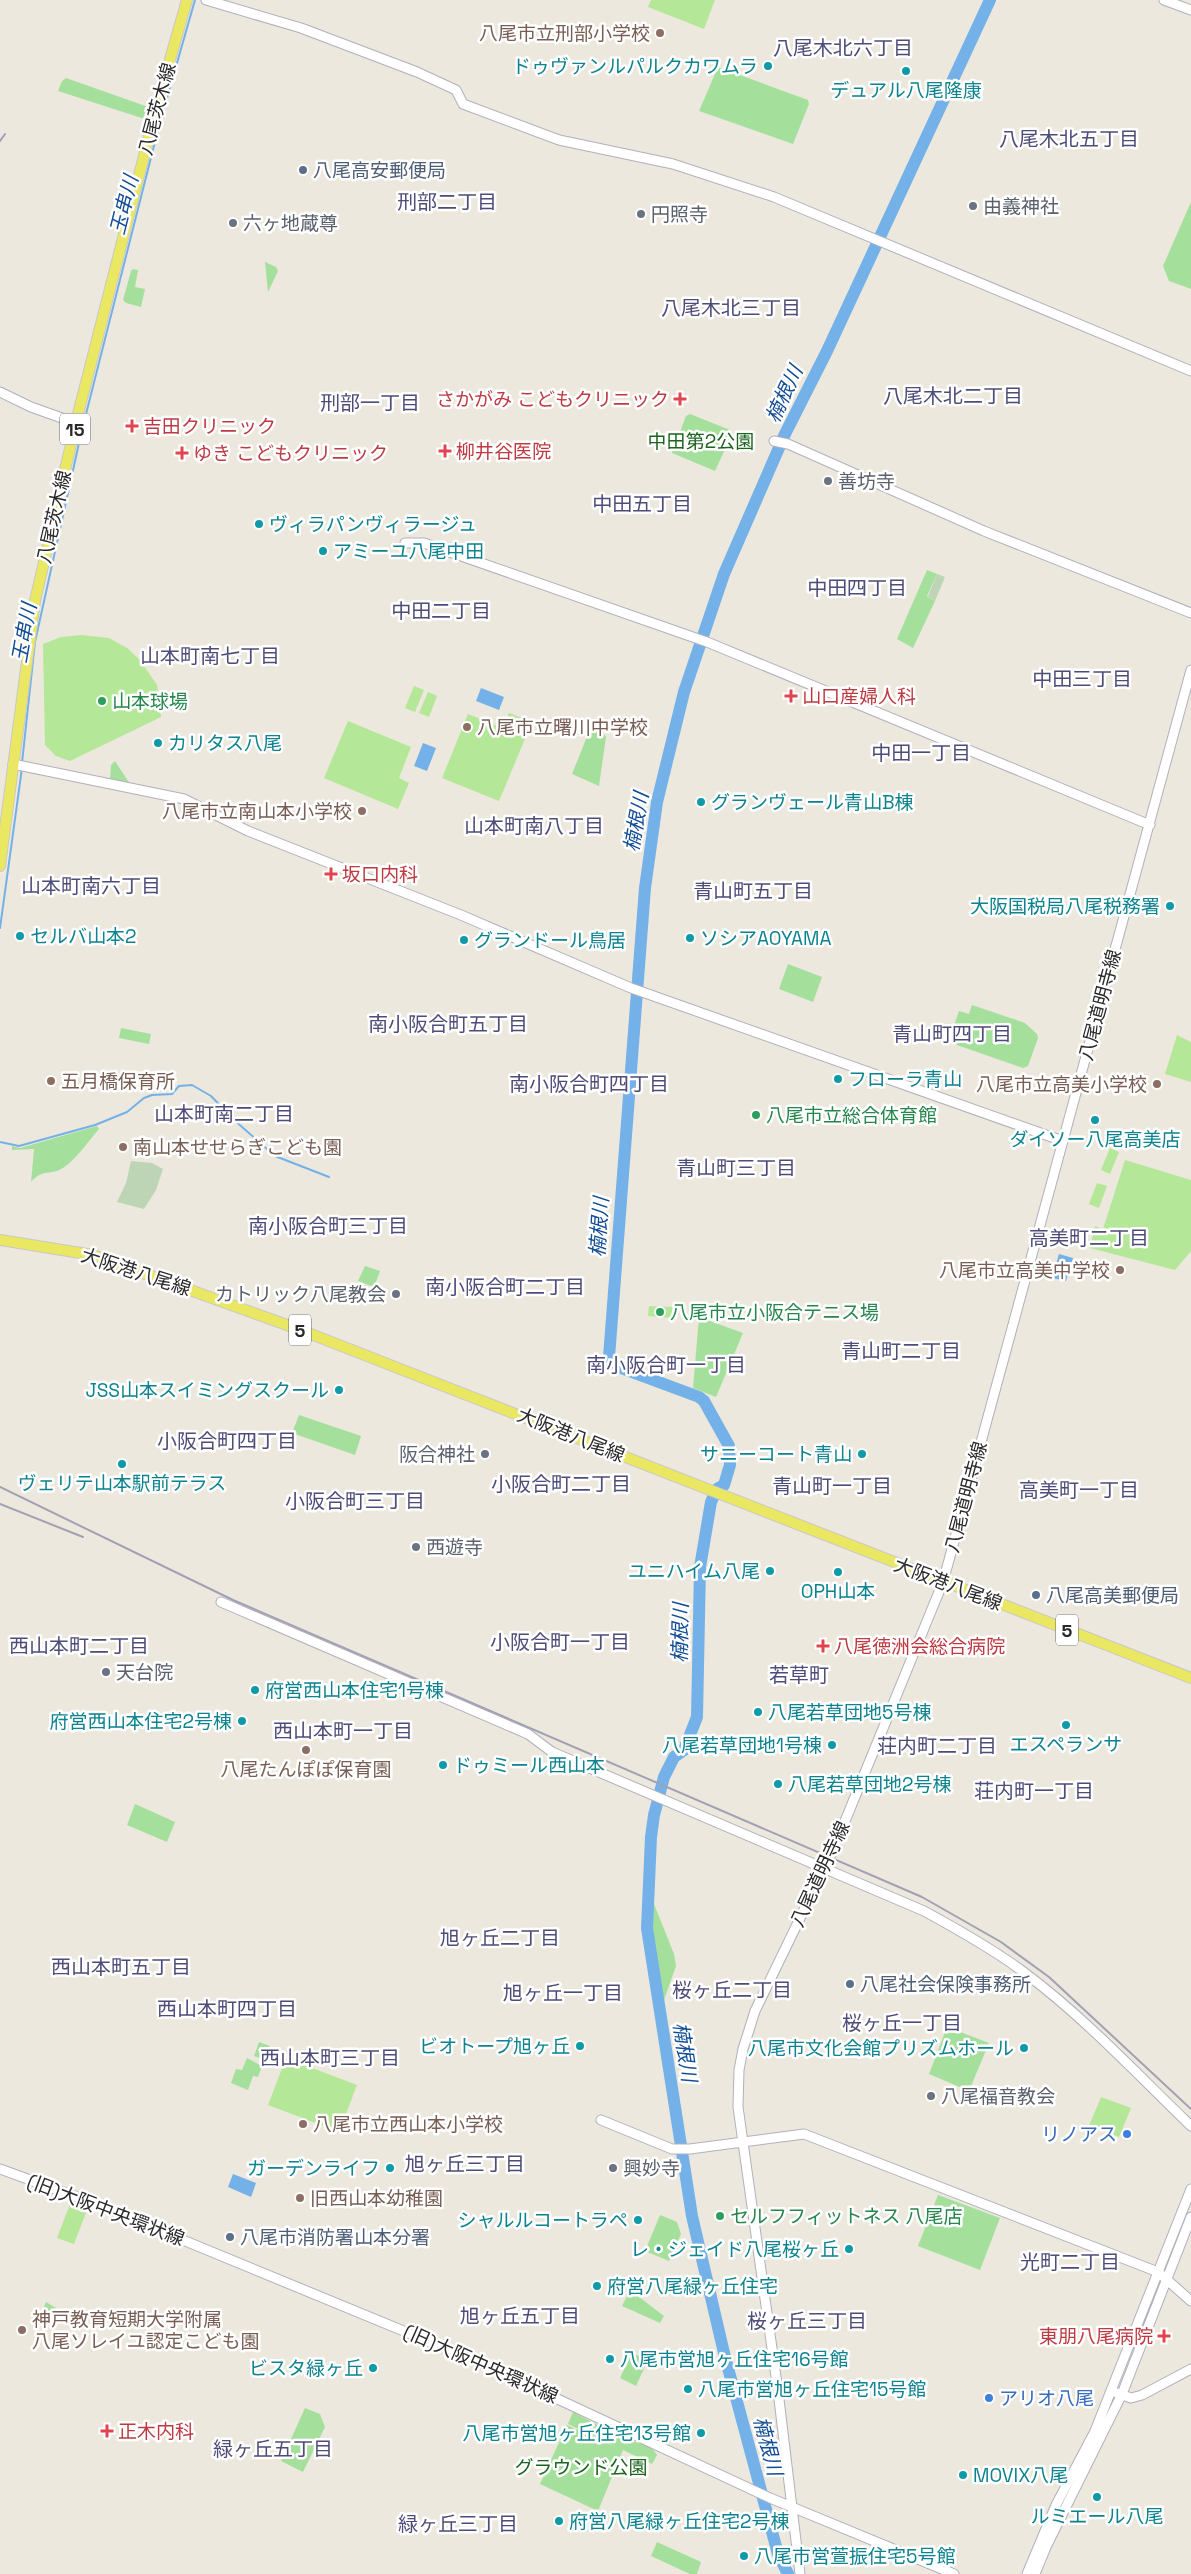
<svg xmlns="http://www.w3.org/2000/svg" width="1191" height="2574" viewBox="0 0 1191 2574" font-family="'Space Grotesk','Noto Sans JP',sans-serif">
<rect width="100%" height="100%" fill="#ece8dd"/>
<path fill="#a4e09c" d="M 718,67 L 808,100 L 809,104 L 793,144 L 699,111 Z
M 66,78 L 151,108 L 148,120 L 58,91 L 62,81 Z
M 1191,202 L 1191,289 L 1169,281 L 1163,266 Z
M 265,262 L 276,267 L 278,271 L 268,292 Z
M 133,269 L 138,270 L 135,287 L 145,289 L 141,307 L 126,303 L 123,300 L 131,271 Z
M 690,414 L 730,430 L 732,434 L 715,471 L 672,453 L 686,416 Z
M 927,570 L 937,574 L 927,596 L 935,601 L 913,648 L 897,639 Z
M 590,729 L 603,733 L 606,737 L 599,786 L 572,774 Z
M 115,761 L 130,784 L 110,780 L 111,765 Z
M 788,964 L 822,977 L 813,1002 L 779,989 Z
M 972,1005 L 1025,1023 L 1037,1034 L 1038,1038 L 1028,1066 L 1023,1068 L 948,1042 L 959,1011 L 969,1014 Z
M 121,1028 L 151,1034 L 149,1044 L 119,1038 Z
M 97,1126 L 99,1129 C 88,1141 77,1159 63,1168 C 51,1176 43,1168 31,1182 L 34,1149 L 12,1150 L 12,1146 L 20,1148 Z
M 365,1266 L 380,1271 L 374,1287 L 358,1281 Z
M 699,1317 L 743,1333 L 716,1397 L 693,1388 Z
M 299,1415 L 361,1436 L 355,1455 L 292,1433 Z
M 669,1755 L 678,1759 L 670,1774 L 662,1771 Z
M 135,1804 L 175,1822 L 167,1842 L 127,1825 Z
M 652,1899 L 674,1954 L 676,1966 L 663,2003 L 650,1924 Z
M 947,2027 L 989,2043 L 969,2091 L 929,2074 Z
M 259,2042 L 270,2046 L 263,2059 L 254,2056 Z
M 247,2058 L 262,2066 L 258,2077 L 253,2076 L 248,2090 L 231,2083 L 236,2069 L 242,2070 Z
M 938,2195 L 1000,2218 L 980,2270 L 918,2246 Z
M 660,2215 L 677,2222 L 681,2234 L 669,2261 L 645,2251 Z
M 630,2290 L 664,2316 L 660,2323 L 622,2306 Z
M 46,2302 L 56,2308 L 50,2323 L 39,2318 Z
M 632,2353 L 648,2360 L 636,2386 L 620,2378 Z
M 305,2408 L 320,2414 L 325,2427 L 303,2472 L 281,2461 Z
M 573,2412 L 628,2441 C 638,2442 652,2445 657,2455 L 652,2464 L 623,2450 L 598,2511 L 540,2484 L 567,2425 L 620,2449 L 568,2424 Z
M 657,2542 L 701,2562 L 697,2574 L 690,2574 L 651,2556 Z"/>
<path fill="#bed5b5" d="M 937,574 L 945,577 L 935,601 L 928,596 Z
M 131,1161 L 152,1163 L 163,1169 L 156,1190 L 144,1209 L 117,1202 L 126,1183 Z"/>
<path fill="#b4e798" d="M 651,0 L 715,0 L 704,29 L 648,7 Z
M 81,635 L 109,638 L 127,648 L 140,660 L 157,685 L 161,717 L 70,761 L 56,756 L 45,745 L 43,644 L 61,637 Z
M 414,686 L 424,690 L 415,712 L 405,708 Z
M 428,692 L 437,696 L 429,717 L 419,713 Z
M 509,713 L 532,722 L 499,801 L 442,778 L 468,714 L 502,728 Z
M 348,721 L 411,747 L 399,778 L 409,783 L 398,809 L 324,778 Z
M 1177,1035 L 1191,1042 L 1191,1082 L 1165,1074 Z
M 1110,1148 L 1119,1152 L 1110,1174 L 1101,1170 Z
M 1125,1160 L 1191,1180 L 1191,1251 L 1175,1270 L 1090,1248 L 1095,1226 L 1103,1229 Z
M 1097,1183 L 1107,1186 L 1099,1208 L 1089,1204 Z
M 649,1306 L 672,1307 L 672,1318 L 648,1316 Z
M 286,2058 L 357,2085 L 339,2132 L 268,2105 Z
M 1101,2097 L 1131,2108 L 1119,2137 L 1089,2126 Z
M 70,2204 L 87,2210 L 74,2244 L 57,2238 Z"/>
<path fill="#74b1e9" d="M 481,688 L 504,697 L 499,710 L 476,701 Z
M 423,743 L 436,748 L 427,771 L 414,766 Z
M 1059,1254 L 1073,1258 L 1066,1281 L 1052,1278 Z
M 233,2174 L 256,2183 L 251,2197 L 228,2187 Z"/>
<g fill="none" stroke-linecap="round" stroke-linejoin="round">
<path stroke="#74b1e9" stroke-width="2" d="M 85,418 L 159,126 L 195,0
M 22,763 L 35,642 L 81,434
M 0,928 L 22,768
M 0,1142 L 19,1146 L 95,1125 L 127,1112 L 144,1098 L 152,1095 L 172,1094 L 179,1086 L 192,1085 L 211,1096 L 233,1119 L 275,1156 L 329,1177"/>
<path stroke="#74b1e9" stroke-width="12" d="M 788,2574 L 778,2554 L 724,2353 L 692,2216 L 647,1928 L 651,1837 L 654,1815 L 664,1777 L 674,1757 L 684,1750 L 697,1717 L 700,1567 L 711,1502 L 717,1489 L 724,1485 L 730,1465 L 729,1446 L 704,1401 L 699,1397 L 621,1368 L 609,1357 L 645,888 L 657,802 L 684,692 L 724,574 L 785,434 L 827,351 L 990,0"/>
<defs>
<path id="secondary" d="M 206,0 L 301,28 L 417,72 L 456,90 L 463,104 L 559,140 L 673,164 L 774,197 L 1191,371
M 1164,0 L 1191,10
M 0,392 L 31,407 L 76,423
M 774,441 L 788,444 L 984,531 L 1191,613
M 405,543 L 424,543 L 707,642 L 1150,825
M 13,764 L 184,799 L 248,831 L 461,915 L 631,988 L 1063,1141
M 221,1602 L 528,1734 L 552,1752 L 924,1911 C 959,1930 993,1949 1025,1973 C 1085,2018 1137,2074 1191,2126
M 601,2120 L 672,2149 L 690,2149 L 804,2134 L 1158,2272 L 1191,2301
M 0,2169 L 93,2203 L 474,2360 L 770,2498 L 954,2574
M 1117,2393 L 1131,2398 L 1142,2395 L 1191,2369
M 800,2574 L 778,2391 L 738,2107 L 739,2070 L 743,2049 L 755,2011 L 834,1848 L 943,1582 L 1191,670
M 1027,2574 L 1056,2505 L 1095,2431 L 1191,2189
M 1035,2574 L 1046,2547 L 1122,2394 L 1191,2217"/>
<path id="primary" d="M 0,866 L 35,601 L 77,418 L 157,105 L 187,0
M 0,1240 L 93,1255 L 298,1329 L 1191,1678"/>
</defs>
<use href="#secondary" stroke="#b0b0bd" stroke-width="11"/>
<use href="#primary" stroke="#c8c8c8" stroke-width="12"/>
<use href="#secondary" stroke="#fff" stroke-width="9"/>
<use href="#primary" stroke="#eae763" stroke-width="10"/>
<path stroke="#a1a0b4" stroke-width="2" d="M 0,141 L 5,134
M 0,1487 L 233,1600 L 922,1897 L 1001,1942 L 1049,1977 L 1191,2109
M 0,1504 L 83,1537"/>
</g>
<g fill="#8d6e63" stroke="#fff" stroke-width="2">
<circle cx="660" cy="33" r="5"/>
<circle cx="467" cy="727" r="5"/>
<circle cx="362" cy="811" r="5"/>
<circle cx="51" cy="1081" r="5"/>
<circle cx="1157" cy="1084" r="5"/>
<circle cx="123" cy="1147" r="5"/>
<circle cx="1120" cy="1270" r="5"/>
<circle cx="306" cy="1750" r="5"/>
<circle cx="303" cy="2124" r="5"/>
<circle cx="300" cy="2198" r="5"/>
<circle cx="22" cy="2330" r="5"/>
</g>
<g fill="#0f9aa8" stroke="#fff" stroke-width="2">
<circle cx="768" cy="66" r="5"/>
<circle cx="906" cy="71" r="5"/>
<circle cx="259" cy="524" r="5"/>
<circle cx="323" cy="551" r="5"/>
<circle cx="158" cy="743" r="5"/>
<circle cx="701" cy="802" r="5"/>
<circle cx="1170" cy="906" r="5"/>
<circle cx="20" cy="936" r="5"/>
<circle cx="690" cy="938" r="5"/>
<circle cx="464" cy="940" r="5"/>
<circle cx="838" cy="1079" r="5"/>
<circle cx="1095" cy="1120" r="5"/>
<circle cx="339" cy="1390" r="5"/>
<circle cx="862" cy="1454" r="5"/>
<circle cx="122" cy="1464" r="5"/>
<circle cx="770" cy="1571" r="5"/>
<circle cx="838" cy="1572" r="5"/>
<circle cx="255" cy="1690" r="5"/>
<circle cx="758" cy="1712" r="5"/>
<circle cx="242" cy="1721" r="5"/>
<circle cx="1066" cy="1725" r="5"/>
<circle cx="832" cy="1745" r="5"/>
<circle cx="443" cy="1765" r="5"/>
<circle cx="778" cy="1784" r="5"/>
<circle cx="580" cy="2046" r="5"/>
<circle cx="1024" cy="2048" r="5"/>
<circle cx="390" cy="2168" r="5"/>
<circle cx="638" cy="2220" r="5"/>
<circle cx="849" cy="2249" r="5"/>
<circle cx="597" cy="2286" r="5"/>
<circle cx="610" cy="2359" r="5"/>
<circle cx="373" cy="2368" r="5"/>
<circle cx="688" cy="2389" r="5"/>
<circle cx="701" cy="2433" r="5"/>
<circle cx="963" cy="2475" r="5"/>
<circle cx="1097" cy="2497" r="5"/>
<circle cx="559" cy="2521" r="5"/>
<circle cx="744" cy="2556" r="5"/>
</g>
<g fill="#5c6f8a" stroke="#fff" stroke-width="2">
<circle cx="303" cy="170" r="5"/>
<circle cx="1036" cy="1595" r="5"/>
<circle cx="850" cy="1984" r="5"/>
<circle cx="230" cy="2237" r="5"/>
</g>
<g fill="#6b7280" stroke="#fff" stroke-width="2">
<circle cx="973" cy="206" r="5"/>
<circle cx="641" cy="214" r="5"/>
<circle cx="233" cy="223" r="5"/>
<circle cx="828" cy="481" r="5"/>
<circle cx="396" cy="1294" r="5"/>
<circle cx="485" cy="1454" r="5"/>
<circle cx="416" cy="1547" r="5"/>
<circle cx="106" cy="1672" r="5"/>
<circle cx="931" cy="2096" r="5"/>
<circle cx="613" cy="2168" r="5"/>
</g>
<g fill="#e0444e" stroke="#fff" stroke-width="2">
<path d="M677.5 391.5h5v5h5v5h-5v5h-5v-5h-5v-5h5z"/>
<path d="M129.5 418.5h5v5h5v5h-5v5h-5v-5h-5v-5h5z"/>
<path d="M442.5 443.5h5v5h5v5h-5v5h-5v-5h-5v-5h5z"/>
<path d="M179.5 445.5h5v5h5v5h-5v5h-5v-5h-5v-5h5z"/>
<path d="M788.5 688.5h5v5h5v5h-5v5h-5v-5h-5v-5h5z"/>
<path d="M328.5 866.5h5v5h5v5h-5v5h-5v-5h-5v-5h5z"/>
<path d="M820.5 1638.5h5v5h5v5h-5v5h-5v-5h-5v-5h5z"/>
<path d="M1161.5 2328.5h5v5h5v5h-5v5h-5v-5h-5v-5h5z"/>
<path d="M104.5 2423.5h5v5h5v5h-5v5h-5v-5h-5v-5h5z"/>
</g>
<g fill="#2e9e5b" stroke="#fff" stroke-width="2">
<circle cx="102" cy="701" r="5"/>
<circle cx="756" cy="1115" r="5"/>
<circle cx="660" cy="1312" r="5"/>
<circle cx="720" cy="2216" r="5"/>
</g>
<g fill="#3f7fe0" stroke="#fff" stroke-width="2">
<circle cx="1127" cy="2134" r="5"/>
<circle cx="989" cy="2398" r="5"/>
</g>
<g text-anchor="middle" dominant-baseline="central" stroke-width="5" stroke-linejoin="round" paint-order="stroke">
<g fill="#fff" stroke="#6a6a6a" stroke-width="1">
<rect x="60" y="413.5" width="30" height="31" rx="4"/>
<rect x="289" y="1314.5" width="22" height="31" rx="4"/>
<rect x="1056" y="1614.5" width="22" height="31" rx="4"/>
</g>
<g font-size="18" font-weight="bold" fill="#2a2a2a">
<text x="75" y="429">15</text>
<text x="300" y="1330">5</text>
<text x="1067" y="1630">5</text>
</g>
<g font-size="19" fill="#785e54" stroke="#fff" text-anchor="start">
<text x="650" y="33" text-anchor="end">八尾市立刑部小学校</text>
<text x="477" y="727">八尾市立曙川中学校</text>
<text x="352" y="811" text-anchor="end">八尾市立南山本小学校</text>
<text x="61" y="1081">五月橋保育所</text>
<text x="1147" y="1084" text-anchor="end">八尾市立高美小学校</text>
<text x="133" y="1147">南山本せせらぎこども園</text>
<text x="1110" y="1270" text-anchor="end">八尾市立高美中学校</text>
<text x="306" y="1769" text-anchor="middle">八尾たんぽぽ保育園</text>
<text x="313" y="2124">八尾市立西山本小学校</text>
<text x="310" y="2198">旧西山本幼稚園</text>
<text x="32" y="2319">神戸教育短期大学附属<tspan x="32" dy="22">八尾ソレイユ認定こども園</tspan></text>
</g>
<g font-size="19" fill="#0d838f" stroke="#fff" text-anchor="start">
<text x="758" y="66" text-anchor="end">ドゥヴァンルパルクカワムラ</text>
<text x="906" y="90" text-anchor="middle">デュアル八尾隆康</text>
<text x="269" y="524">ヴィラパンヴィラージュ</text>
<text x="333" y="551">アミーユ八尾中田</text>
<text x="168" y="743">カリタス八尾</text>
<text x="711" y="802">グランヴェール青山B棟</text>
<text x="1160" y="906" text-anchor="end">大阪国税局八尾税務署</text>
<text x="30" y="936">セルバ山本2</text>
<text x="700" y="938">ソシアAOYAMA</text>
<text x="474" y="940">グランドール鳥居</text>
<text x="848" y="1079">フローラ青山</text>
<text x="1095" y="1139" text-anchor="middle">ダイソー八尾高美店</text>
<text x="329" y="1390" text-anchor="end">JSS山本スイミングスクール</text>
<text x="852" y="1454" text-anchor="end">サニーコート青山</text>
<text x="122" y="1483" text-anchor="middle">ヴェリテ山本駅前テラス</text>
<text x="760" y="1571" text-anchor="end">ユニハイム八尾</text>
<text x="838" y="1591" text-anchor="middle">OPH山本</text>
<text x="265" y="1690">府営西山本住宅1号棟</text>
<text x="768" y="1712">八尾若草団地5号棟</text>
<text x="232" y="1721" text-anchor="end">府営西山本住宅2号棟</text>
<text x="1066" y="1744" text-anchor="middle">エスペランサ</text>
<text x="822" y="1745" text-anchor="end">八尾若草団地1号棟</text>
<text x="453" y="1765">ドゥミール西山本</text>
<text x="788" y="1784">八尾若草団地2号棟</text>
<text x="570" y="2046" text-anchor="end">ビオトープ旭ヶ丘</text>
<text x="1014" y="2048" text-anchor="end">八尾市文化会館プリズムホール</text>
<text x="380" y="2168" text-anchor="end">ガーデンライフ</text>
<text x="628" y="2220" text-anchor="end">シャルルコートラペ</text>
<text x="839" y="2249" text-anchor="end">レ・ジェイド八尾桜ヶ丘</text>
<text x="607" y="2286">府営八尾緑ヶ丘住宅</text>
<text x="620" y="2359">八尾市営旭ヶ丘住宅16号館</text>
<text x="363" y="2368" text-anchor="end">ビスタ緑ヶ丘</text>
<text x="698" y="2389">八尾市営旭ヶ丘住宅15号館</text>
<text x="691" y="2433" text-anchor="end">八尾市営旭ヶ丘住宅13号館</text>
<text x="973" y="2475">MOVIX八尾</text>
<text x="1097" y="2516" text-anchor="middle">ルミエール八尾</text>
<text x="569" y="2521">府営八尾緑ヶ丘住宅2号棟</text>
<text x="754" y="2556">八尾市営萱振住宅5号館</text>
</g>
<g font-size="19" fill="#2a2a2a" stroke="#fff">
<text transform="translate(157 109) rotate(-75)">八尾茨木線</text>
<text transform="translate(54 517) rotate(-77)">八尾茨木線</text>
<text transform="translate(1100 1005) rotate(-75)">八尾道明寺線</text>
<text transform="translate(136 1272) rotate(18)">大阪港八尾線</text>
<text transform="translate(571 1435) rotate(22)">大阪港八尾線</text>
<text transform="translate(966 1497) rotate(-75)">八尾道明寺線</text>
<text transform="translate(948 1584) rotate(21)">大阪港八尾線</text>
<text transform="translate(820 1874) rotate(-65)">八尾道明寺線</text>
<text transform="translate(106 2210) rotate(21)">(旧)大阪中央環状線</text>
<text transform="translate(481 2364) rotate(24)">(旧)大阪中央環状線</text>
</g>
<g font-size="19" fill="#4e5e75" stroke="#fff" text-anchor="start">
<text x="313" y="170">八尾高安郵便局</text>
<text x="1046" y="1595">八尾高美郵便局</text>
<text x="860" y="1984">八尾社会保険事務所</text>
<text x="240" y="2237">八尾市消防署山本分署</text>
</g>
<g font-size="19" fill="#5b616d" stroke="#fff" text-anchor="start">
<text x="983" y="206">由義神社</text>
<text x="651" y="214">円照寺</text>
<text x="243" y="223">六ヶ地蔵尊</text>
<text x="838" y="481">善坊寺</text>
<text x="386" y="1294" text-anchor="end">カトリック八尾教会</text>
<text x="475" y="1454" text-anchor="end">阪合神社</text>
<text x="426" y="1547">西遊寺</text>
<text x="116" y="1672">天台院</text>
<text x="941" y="2096">八尾福音教会</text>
<text x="623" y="2168">興妙寺</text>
</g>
<g font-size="19" fill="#be3a42" stroke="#fff" text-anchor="start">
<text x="669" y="399" text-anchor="end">さかがみ こどもクリニック</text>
<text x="143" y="426">吉田クリニック</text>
<text x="456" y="451">柳井谷医院</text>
<text x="193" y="453">ゆき こどもクリニック</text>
<text x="802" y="696">山口産婦人科</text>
<text x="342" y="874">坂口内科</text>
<text x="834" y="1646">八尾徳洲会総合病院</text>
<text x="1153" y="2336" text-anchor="end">東朋八尾病院</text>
<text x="118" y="2431">正木内科</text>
</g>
<g font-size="19" fill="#1d641e" stroke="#fff">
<text x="701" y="441">中田第2公園</text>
<text x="581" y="2467">グラウンド公園</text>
</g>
<g font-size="19" fill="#27864d" stroke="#fff" text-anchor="start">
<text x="112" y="701">山本球場</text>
<text x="766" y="1115">八尾市立総合体育館</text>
<text x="670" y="1312">八尾市立小阪合テニス場</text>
<text x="730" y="2216">セルフフィットネス 八尾店</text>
</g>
<g font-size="19" fill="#366cbe" stroke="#fff" text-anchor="end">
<text x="1117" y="2134">リノアス</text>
<text x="999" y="2398" text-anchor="start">アリオ八尾</text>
</g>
<g font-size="20" fill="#4e4c79" stroke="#fff">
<text x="843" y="48">八尾木北六丁目</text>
<text x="1069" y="139">八尾木北五丁目</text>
<text x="447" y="202">刑部二丁目</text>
<text x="731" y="308">八尾木北三丁目</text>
<text x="953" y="396">八尾木北二丁目</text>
<text x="370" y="403">刑部一丁目</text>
<text x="642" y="504">中田五丁目</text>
<text x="857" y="588">中田四丁目</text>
<text x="441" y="611">中田二丁目</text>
<text x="210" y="656">山本町南七丁目</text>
<text x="1082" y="679">中田三丁目</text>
<text x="921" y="753">中田一丁目</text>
<text x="534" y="826">山本町南八丁目</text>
<text x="91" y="886">山本町南六丁目</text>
<text x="753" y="891">青山町五丁目</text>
<text x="448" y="1024">南小阪合町五丁目</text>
<text x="952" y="1034">青山町四丁目</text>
<text x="589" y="1084">南小阪合町四丁目</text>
<text x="224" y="1114">山本町南二丁目</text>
<text x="736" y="1168">青山町三丁目</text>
<text x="328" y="1226">南小阪合町三丁目</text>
<text x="1089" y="1238">高美町二丁目</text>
<text x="505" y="1287">南小阪合町二丁目</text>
<text x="901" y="1351">青山町二丁目</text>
<text x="666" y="1365">南小阪合町一丁目</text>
<text x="227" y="1441">小阪合町四丁目</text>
<text x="561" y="1484">小阪合町二丁目</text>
<text x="832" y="1486">青山町一丁目</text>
<text x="1079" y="1490">高美町一丁目</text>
<text x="355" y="1501">小阪合町三丁目</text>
<text x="560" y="1642">小阪合町一丁目</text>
<text x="79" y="1646">西山本町二丁目</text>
<text x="799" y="1675">若草町</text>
<text x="343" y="1731">西山本町一丁目</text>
<text x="937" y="1746">荘内町二丁目</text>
<text x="1034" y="1791">荘内町一丁目</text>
<text x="500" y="1938">旭ヶ丘二丁目</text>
<text x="121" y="1967">西山本町五丁目</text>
<text x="732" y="1990">桜ヶ丘二丁目</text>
<text x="563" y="1993">旭ヶ丘一丁目</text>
<text x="227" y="2009">西山本町四丁目</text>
<text x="902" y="2023">桜ヶ丘一丁目</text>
<text x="330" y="2058">西山本町三丁目</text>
<text x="465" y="2164">旭ヶ丘三丁目</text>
<text x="1070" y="2262">光町二丁目</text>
<text x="520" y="2316">旭ヶ丘五丁目</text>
<text x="807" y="2321">桜ヶ丘三丁目</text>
<text x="273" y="2449">緑ヶ丘五丁目</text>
<text x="458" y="2524">緑ヶ丘三丁目</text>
</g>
<g font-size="20" font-style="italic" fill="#134d95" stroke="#fff">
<text transform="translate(124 205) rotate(-76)">玉串川</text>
<text transform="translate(784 394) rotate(-65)">楠根川</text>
<text transform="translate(24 633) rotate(-80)">玉串川</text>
<text transform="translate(636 822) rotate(-80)">楠根川</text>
<text transform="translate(599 1227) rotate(-86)">楠根川</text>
<text transform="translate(680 1633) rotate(-89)">楠根川</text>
<text transform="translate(685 2052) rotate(81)">楠根川</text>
<text transform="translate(768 2446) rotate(75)">楠根川</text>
</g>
</g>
</svg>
